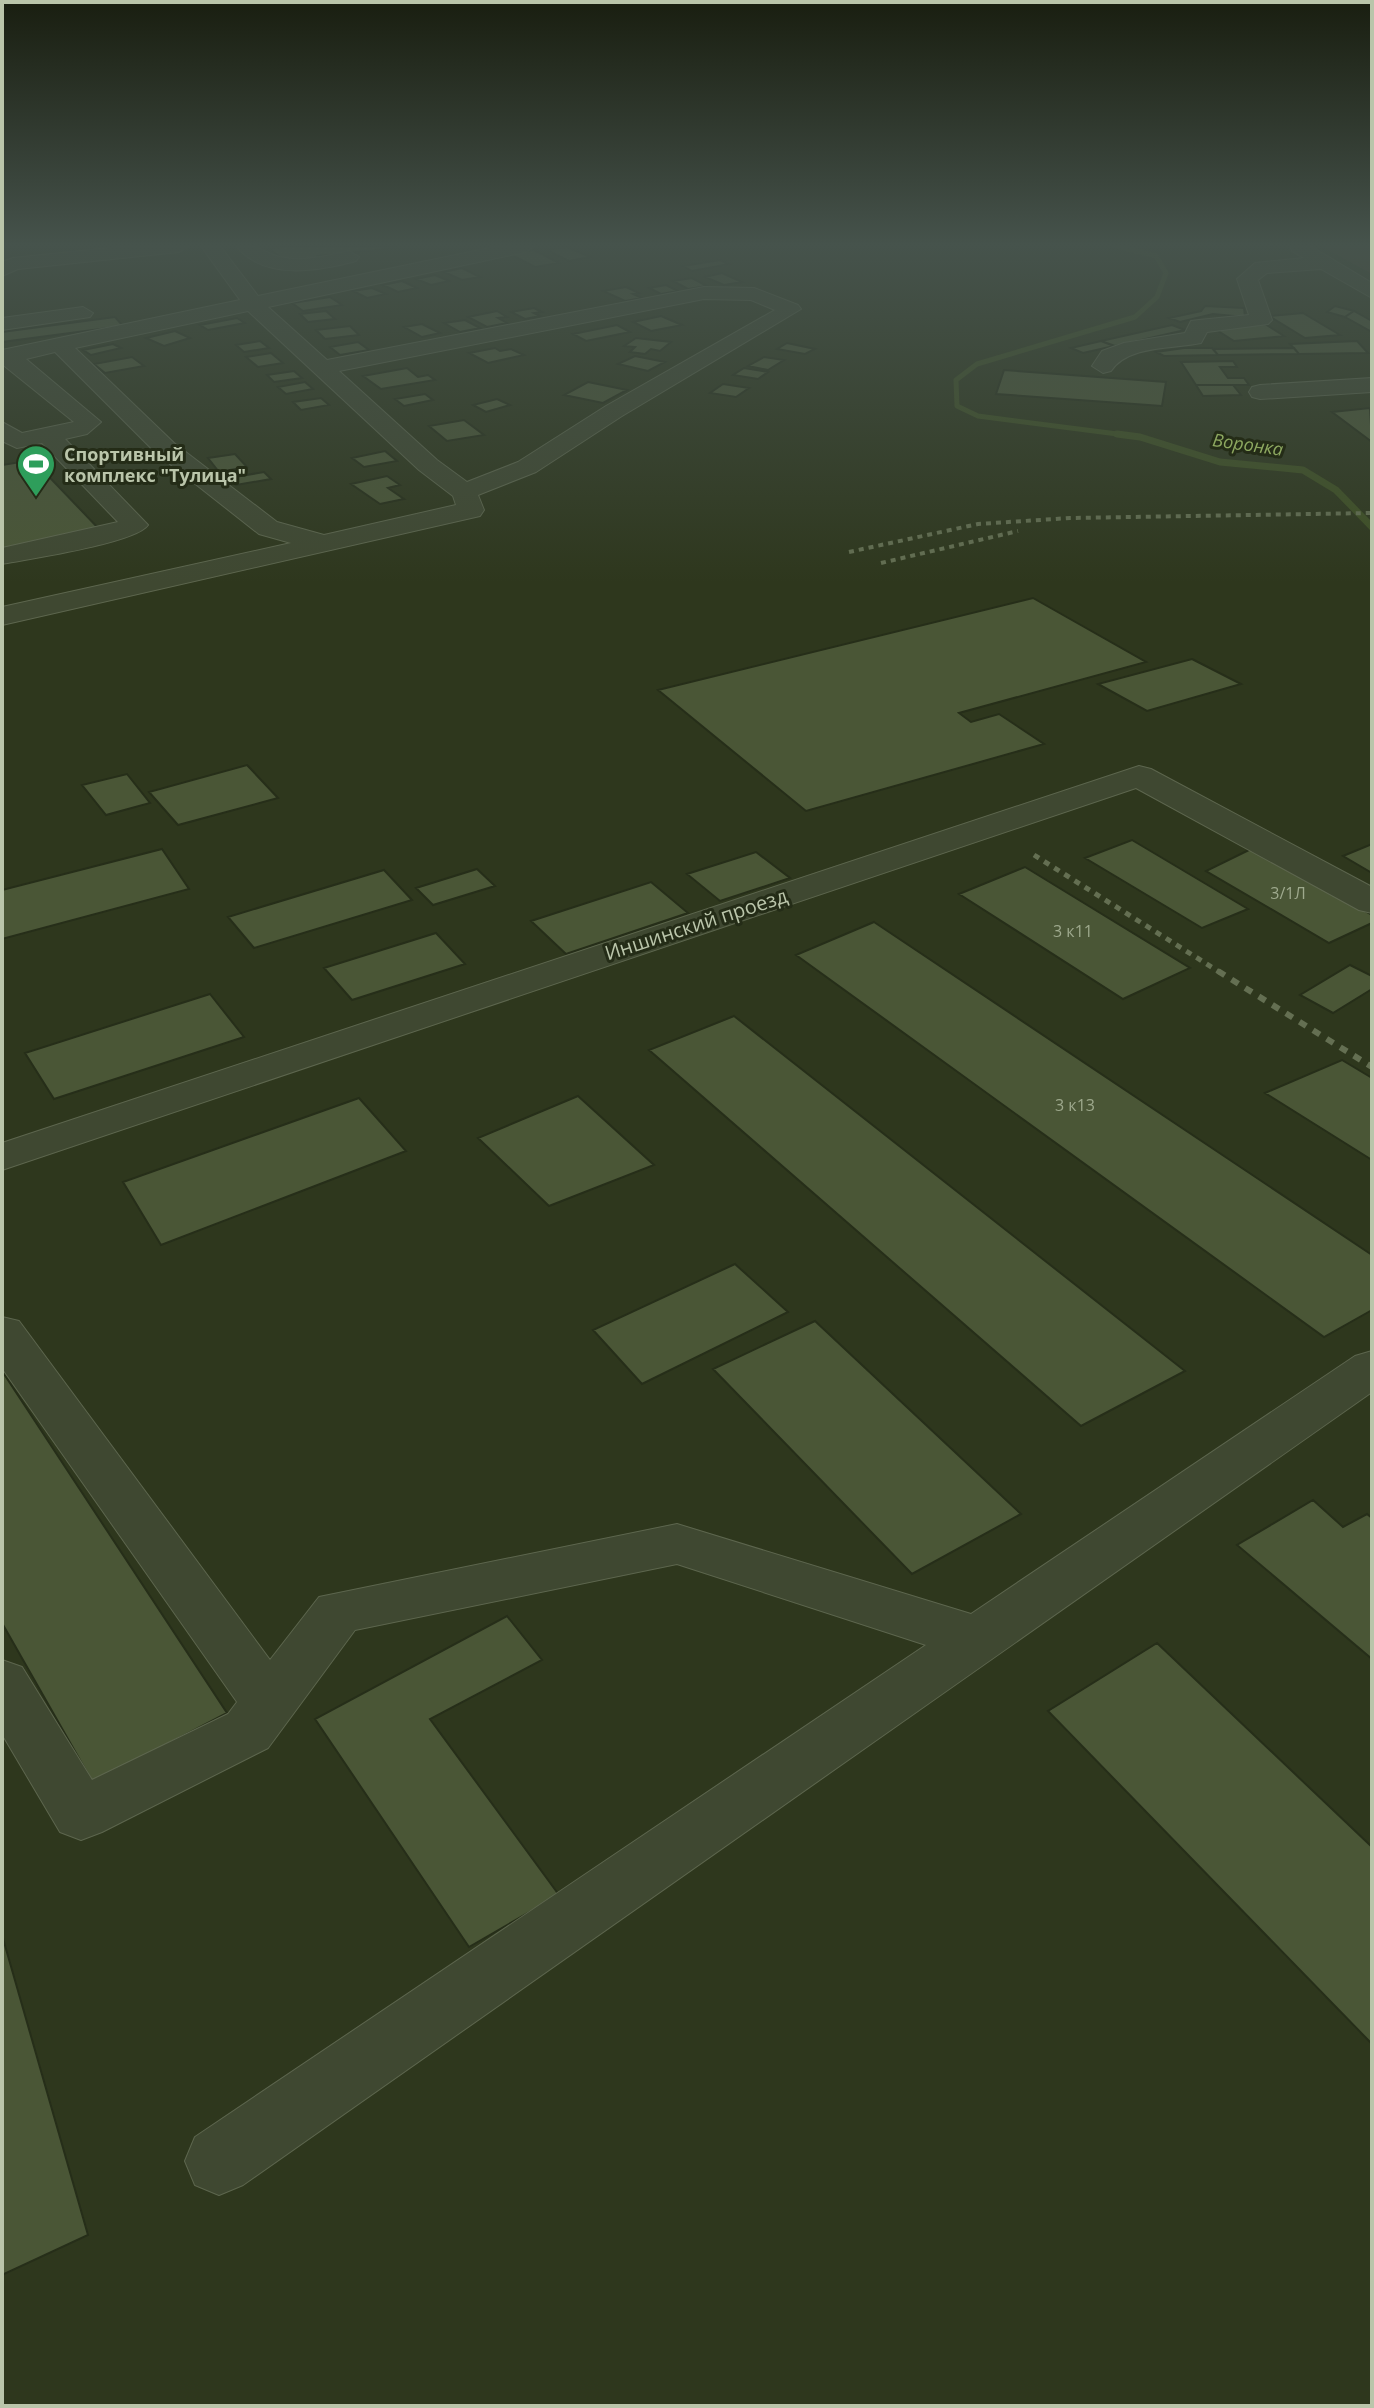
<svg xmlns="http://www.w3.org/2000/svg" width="1374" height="2408" viewBox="0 0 1374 2408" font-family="'Open Sans',sans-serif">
<rect width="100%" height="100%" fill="#2e371d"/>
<path fill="#453c28" d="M 1321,246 L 1372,246 L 1372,274 Z"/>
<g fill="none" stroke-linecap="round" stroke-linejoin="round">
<path stroke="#3f5024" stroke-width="5" d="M 1116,246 L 1156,256 L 1166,273 L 1157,297 L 1135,317 L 977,364 L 956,380 L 957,406 L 978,416 L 1133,436"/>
<path stroke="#3f5024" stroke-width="7" d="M 1117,434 L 1140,437 L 1220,462 L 1303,470 L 1336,490 L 1372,527"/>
</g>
<path fill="#4a5636" stroke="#262e19" stroke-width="2" d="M 291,246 L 395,246 L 384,247 L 387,249 L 318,256 L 321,258 L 287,263 L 269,248 Z
M 567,247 L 590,257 L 569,261 L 547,250 Z
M 534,250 L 559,263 L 535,267 L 510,254 Z
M 720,260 L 729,264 L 692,271 L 683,266 Z
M 462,268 L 480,277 L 462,280 L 444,272 Z
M 722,273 L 742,282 L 724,285 L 705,277 Z
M 435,275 L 449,281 L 431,285 L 416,279 Z
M 692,278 L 707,286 L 688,289 L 673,281 Z
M 402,281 L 417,288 L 398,292 L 383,285 Z
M 666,285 L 678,291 L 661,294 L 649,288 Z
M 626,287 L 639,293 L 633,294 L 642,298 L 625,301 L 603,291 Z
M 372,288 L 386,294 L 367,298 L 353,291 Z
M 330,297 L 342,305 L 303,311 L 292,303 Z
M 1205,306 L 1244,308 L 1245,317 L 1213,314 L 1180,322 L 1169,318 L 1201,311 Z
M 1335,306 L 1354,311 L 1345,317 L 1327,312 Z
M 534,308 L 542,312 L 534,313 L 540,316 L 525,319 L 511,312 Z
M 326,311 L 335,319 L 308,322 L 300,314 Z
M 497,311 L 507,317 L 498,318 L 507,323 L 487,327 L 468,317 Z
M 1354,311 L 1372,321 L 1372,332 L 1345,317 Z
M 1303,313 L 1340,335 L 1305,338 L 1269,316 Z
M 661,316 L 682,325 L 651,331 L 633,322 Z
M 115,317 L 123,326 L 2,342 L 2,332 Z
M 237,318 L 245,323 L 208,330 L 200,325 Z
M 465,320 L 480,328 L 460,332 L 444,323 Z
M 422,324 L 440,333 L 422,337 L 404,327 Z
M 1265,324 L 1284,336 L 1234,341 L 1215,329 Z
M 617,325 L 630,332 L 586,341 L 573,334 Z
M 1172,325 L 1185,330 L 1115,346 L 1101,341 Z
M 350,326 L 359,335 L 325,339 L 316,330 Z
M 175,331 L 190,338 L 164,346 L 146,338 Z
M 636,338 L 671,342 L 660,351 L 651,349 L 645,354 L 630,352 L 635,347 L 624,346 Z
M 260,341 L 269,348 L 244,352 L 236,345 Z
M 1101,341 L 1114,346 L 1083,353 L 1071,348 Z
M 1357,341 L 1368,353 L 1299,354 L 1290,344 Z
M 358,342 L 369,350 L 340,355 L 330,347 Z
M 787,343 L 815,349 L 805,354 L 777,349 Z
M 113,344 L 121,348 L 91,355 L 83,350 Z
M 495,348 L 500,351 L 511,349 L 524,355 L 488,363 L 469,353 Z
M 1184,348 L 1212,348 L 1218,355 L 1164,356 L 1156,352 Z
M 1294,348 L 1299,354 L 1218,355 L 1213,349 Z
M 271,353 L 283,363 L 258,367 L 246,357 Z
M 635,356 L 665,362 L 648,371 L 618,364 Z
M 132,357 L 144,366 L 105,373 L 94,364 Z
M 764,357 L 784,360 L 768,370 L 748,366 Z
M 1233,361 L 1237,367 L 1220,367 L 1228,378 L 1244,378 L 1249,385 L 1196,385 L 1181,362 Z
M 407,368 L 418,377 L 428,375 L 435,380 L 381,389 L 363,376 Z
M 744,368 L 768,372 L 758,379 L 733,375 Z
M 1004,370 L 1166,382 L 1162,406 L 996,394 Z
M 294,371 L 302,378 L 274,382 L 267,375 Z
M 305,382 L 313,389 L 286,394 L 278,387 Z
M 588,382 L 627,390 L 603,403 L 564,395 Z
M 723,384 L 749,388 L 736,397 L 710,393 Z
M 1196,385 L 1233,385 L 1241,395 L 1203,396 Z
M 425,394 L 433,400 L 404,406 L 395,399 Z
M 321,398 L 329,405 L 301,410 L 293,402 Z
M 497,399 L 510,405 L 486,412 L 473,405 Z
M 1370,408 L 1372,442 L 1332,412 Z
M 464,420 L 484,435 L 447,441 L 429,426 Z
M 385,451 L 397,461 L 364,467 L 352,458 Z
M 235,454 L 247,467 L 219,472 L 208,458 Z
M 33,460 L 100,530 L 2,550 L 2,465 Z
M 264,472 L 271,479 L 236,485 L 229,478 Z
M 387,476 L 400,485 L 388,488 L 404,499 L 380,504 L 351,484 Z
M 1033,598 L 1146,662 L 959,713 L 971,722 L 999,714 L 1044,744 L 806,811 L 658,690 Z
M 1192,659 L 1241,684 L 1147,711 L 1098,684 Z
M 247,765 L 278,798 L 178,825 L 149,792 Z
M 127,774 L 150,803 L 106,815 L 82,785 Z
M 1132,840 L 1248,909 L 1202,928 L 1085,858 Z
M 1372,844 L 1372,873 L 1343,856 Z
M 1253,848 L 1372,915 L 1372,923 L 1329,943 L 1206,871 Z
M 162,849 L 189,889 L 2,939 L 2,890 Z
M 756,852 L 790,878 L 720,901 L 687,874 Z
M 1025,867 L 1190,968 L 1123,999 L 959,894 Z
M 477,869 L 495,886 L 433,905 L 416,888 Z
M 384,870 L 412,900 L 254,948 L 228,917 Z
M 651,882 L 688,913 L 566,954 L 531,921 Z
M 874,922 L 1372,1255 L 1372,1310 L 1324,1337 L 796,955 Z
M 436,933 L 465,964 L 352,1000 L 324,968 Z
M 1350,965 L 1372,976 L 1372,989 L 1333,1013 L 1300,995 Z
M 210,994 L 244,1037 L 54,1099 L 25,1053 Z
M 734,1016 L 1185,1371 L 1081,1426 L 649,1050 Z
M 1342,1060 L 1372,1078 L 1372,1160 L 1265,1093 Z
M 578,1096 L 654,1165 L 549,1206 L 478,1138 Z
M 359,1098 L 406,1151 L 161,1245 L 123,1182 Z
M 735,1264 L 788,1312 L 642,1384 L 593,1330 Z
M 815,1321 L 1021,1514 L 912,1574 L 713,1369 Z
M 2,1371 L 227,1713 L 93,1783 L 2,1623 Z
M 1313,1500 L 1343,1527 L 1367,1514 L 1372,1518 L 1372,1659 L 1237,1545 Z
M 507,1616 L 542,1660 L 430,1719 L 559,1895 L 469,1947 L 315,1719 Z
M 1157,1643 L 1372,1847 L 1372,2044 L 1048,1711 Z
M 2,1935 L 88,2235 L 2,2275 Z"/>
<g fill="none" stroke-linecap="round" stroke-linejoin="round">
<defs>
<path id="minor" d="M 129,246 L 189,246 L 179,252 L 18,269 L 2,276 L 2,262 L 13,258 Z
M 201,246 L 220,246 L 258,296 L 499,246 L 535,246 L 525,252 L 268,307 L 327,360 L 704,287 L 754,288 L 798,305 L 801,309 L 622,416 L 536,472 L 478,495 L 484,510 L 480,516 L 2,625 L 2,607 L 291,543 L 259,534 L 156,453 L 55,352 L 26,359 L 101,422 L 87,434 L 65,439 L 148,525 C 136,543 29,559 2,564 L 2,548 L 118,522 L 42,443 L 17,448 L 2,441 L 2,422 L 22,433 L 74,422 L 2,364 L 2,350 L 240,300 ZM 704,299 L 751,300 L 775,310 L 606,406 L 518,462 L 467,482 L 437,460 L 339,371 ZM 248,311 L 419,470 L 453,496 L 456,505 L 324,535 L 277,522 L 174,443 L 75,348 Z
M 236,246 C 262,244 264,255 285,258 C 306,262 329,255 349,251 L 359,257 L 356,261 C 318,271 265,281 236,246 Z
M 1290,246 L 1310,246 L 1372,283 L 1372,298 L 1321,269 L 1267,273 L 1258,280 L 1272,320 L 1268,324 L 1207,332 L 1201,343 C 1173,349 1128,345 1111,371 L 1103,373 L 1092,366 L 1102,351 L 1124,343 L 1185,333 L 1191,321 L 1199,320 L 1249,315 L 1237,279 L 1255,263 L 1304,258 L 1292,251 Z
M 83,307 L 93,313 L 90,317 L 2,330 L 2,318 Z
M 1372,378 L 1372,392 L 1260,399 L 1252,397 L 1249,392 L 1252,387 L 1260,385 Z
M 1139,766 L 1151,769 L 1372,887 L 1372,913 L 1359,910 L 1136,788 L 2,1170 L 2,1143 Z
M 2,1317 L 19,1321 L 270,1660 L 319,1597 L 677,1524 L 971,1614 L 1355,1356 L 1372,1351 L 1372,1392 L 243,2185 L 219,2195 L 195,2185 L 185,2161 L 195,2137 L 926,1645 L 677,1564 L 355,1630 L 268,1748 L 102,1832 L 81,1840 L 60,1832 L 2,1734 L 2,1660 L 22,1667 L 92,1780 L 228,1714 L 237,1702 L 2,1368 Z"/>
</defs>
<use href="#minor" stroke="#5d664e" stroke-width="2"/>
<use href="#minor" fill="#3f4831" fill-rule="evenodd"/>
<path stroke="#646f52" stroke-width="4" stroke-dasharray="5 5" stroke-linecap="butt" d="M 849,552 L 978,524 L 1070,518 L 1372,513
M 881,563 L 1018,531"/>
<path stroke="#646f52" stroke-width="5" stroke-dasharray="6 6" stroke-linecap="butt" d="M 1034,855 L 1221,973"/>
<path stroke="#646f52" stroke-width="6" stroke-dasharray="8 8" stroke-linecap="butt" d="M 1218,971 L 1372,1067"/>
</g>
<linearGradient id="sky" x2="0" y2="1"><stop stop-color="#191e10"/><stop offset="0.42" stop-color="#46534c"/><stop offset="1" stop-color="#46534c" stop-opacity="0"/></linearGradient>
<rect width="1374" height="583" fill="url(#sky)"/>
<defs>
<symbol id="stadium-pin" viewBox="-11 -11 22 30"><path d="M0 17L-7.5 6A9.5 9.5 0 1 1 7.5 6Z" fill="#2e9e5b" stroke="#242c17"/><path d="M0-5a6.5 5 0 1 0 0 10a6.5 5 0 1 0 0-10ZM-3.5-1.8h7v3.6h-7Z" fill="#fff"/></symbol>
</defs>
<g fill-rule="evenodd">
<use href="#stadium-pin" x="14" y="442" width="44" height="60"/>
</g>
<g text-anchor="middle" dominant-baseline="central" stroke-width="6" stroke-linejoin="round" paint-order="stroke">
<g font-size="16" fill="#9ea98d">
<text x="1288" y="893">3/1Л</text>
<text x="1073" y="931">3 к11</text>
<text x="1075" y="1105">3 к13</text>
</g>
<g font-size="18" font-style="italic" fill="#8da860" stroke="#242c17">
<text transform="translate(1248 444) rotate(8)">Воронка</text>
</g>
<g font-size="18" font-weight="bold" fill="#bac5aa" stroke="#242c17" text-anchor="start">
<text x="64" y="454">Спортивный<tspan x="64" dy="21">комплекс "Тулица"</tspan></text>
</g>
<g font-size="20" fill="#bac5aa" stroke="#242c17">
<text transform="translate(696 924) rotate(-18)">Иншинский проезд</text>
</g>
</g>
<rect width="1374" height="2408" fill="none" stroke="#bac5aa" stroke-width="8"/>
</svg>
